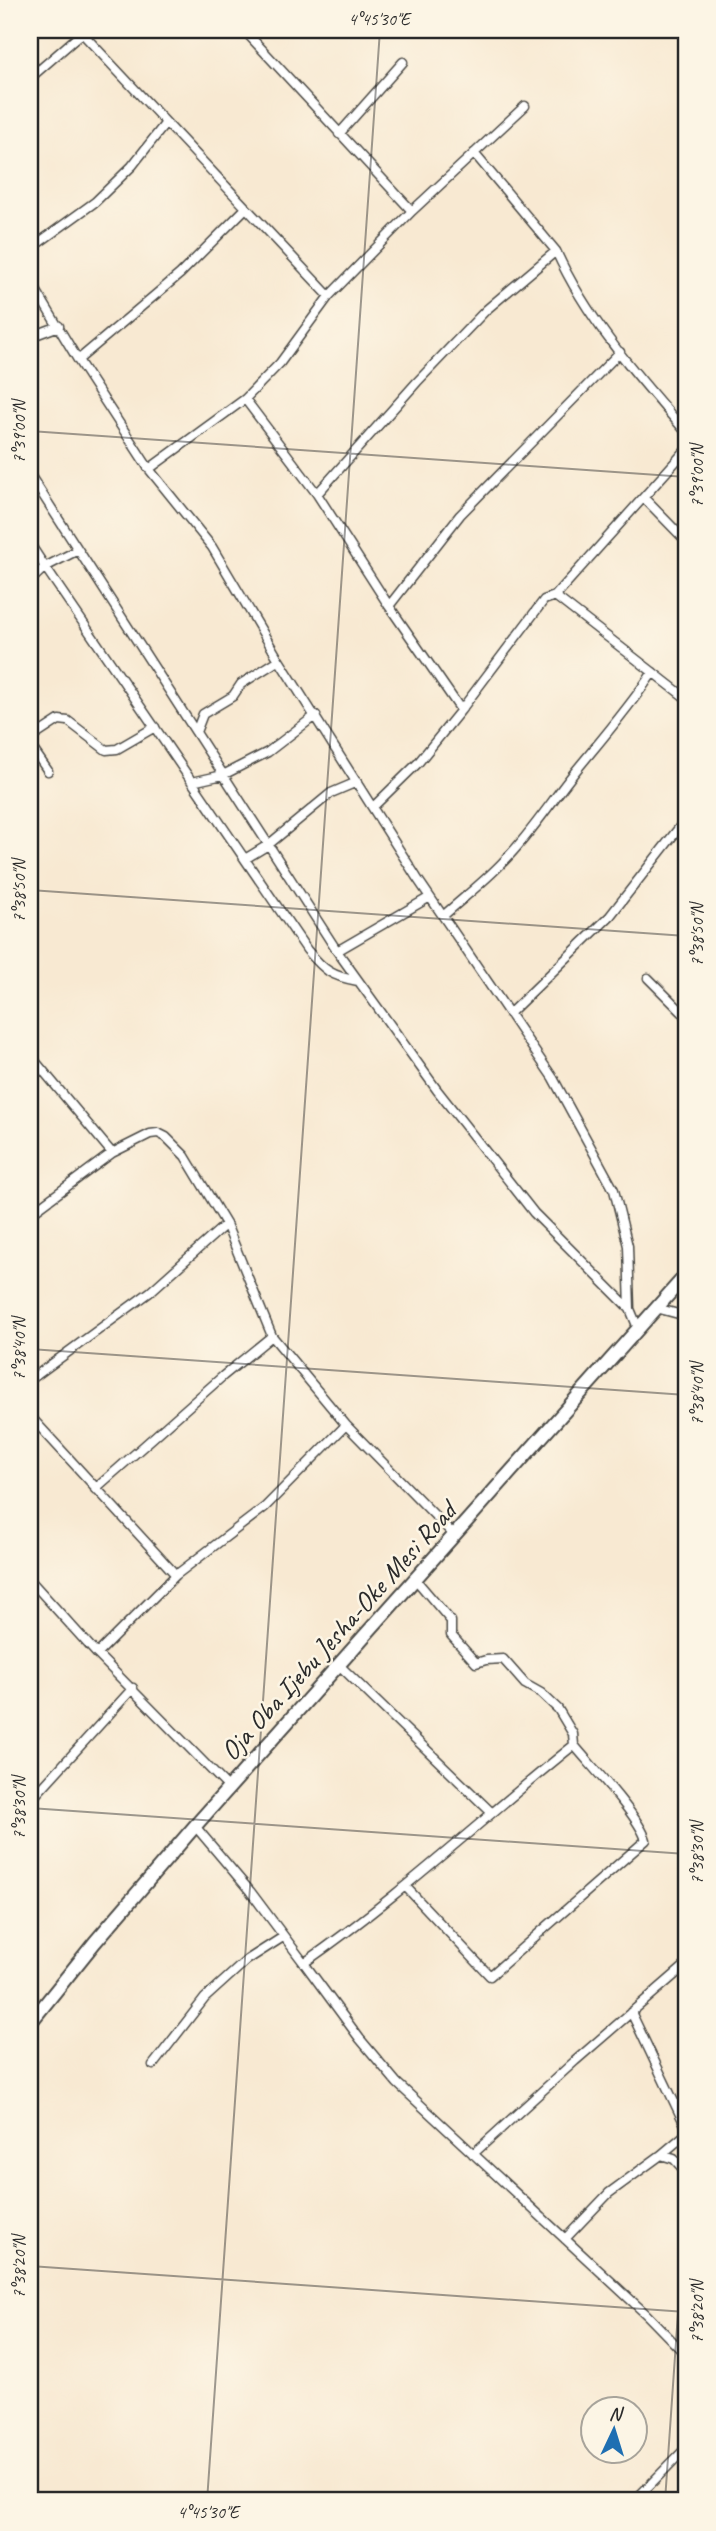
<svg xmlns="http://www.w3.org/2000/svg" width="716" height="2531" viewBox="0 0 716 2531" font-family="Caveat,sans-serif">
<rect width="100%" height="100%" fill="#fcf5e5"/>
<filter id="ink" filterUnits="userSpaceOnUse"><feTurbulence type="fractalNoise" baseFrequency=".0143" numOctaves="2"/><feDisplacementMap in="SourceGraphic" scale="14" xChannelSelector="R" yChannelSelector="G"/><feConvolveMatrix kernelMatrix="1 2 1 2 8 2 1 2 1" color-interpolation-filters="sRGB"/></filter>
<filter id="wash" filterUnits="userSpaceOnUse"><feTurbulence type="fractalNoise" baseFrequency=".00686" numOctaves="4" result="noise"/><feDisplacementMap in="SourceGraphic" scale="28" xChannelSelector="R" yChannelSelector="G"/><feGaussianBlur stdDeviation="1.57" result="paint"/><feColorMatrix in="noise" values="0 0 0 0 0 0 0 0 0 0 0 0 0 0 0 0 0 1.4 0 .05"/><feComposite in="paint" operator="in"/></filter>
<g filter="url(#wash)">
<rect width="100%" height="100%" fill="#f8e9d2"/>
</g>
<g filter="url(#ink)">
<g fill="none" stroke-linecap="round" stroke-linejoin="round">
<defs>
<path id="street" d="M 244,30 L 412,211
M 30,62 L 37,71
M 30,78 L 82,33 L 329,296
M 339,134 L 403,62
M 474,153 L 556,251 C 586,318 638,377 686,432
M 30,249 L 95,202 L 132,166 L 165,124
M 30,280 L 78,360 L 149,469 L 212,547 L 279,660 L 417,878 L 553,1078 L 614,1190 L 628,1246 L 630,1309 L 638,1328
M 30,337 L 59,326
M 78,360 L 180,274 L 246,208
M 245,399 L 317,494 L 389,606 L 461,710
M 149,469 L 245,399 L 280,363 L 329,296 L 412,211 L 525,106
M 30,475 L 337,951 L 437,1090 L 534,1213 L 630,1309
M 317,494 L 417,382 L 486,310 L 556,251
M 644,498 L 686,541
M 30,544 L 45,567 L 30,581
M 78,550 L 45,567 L 307,950 C 325,971 331,976 358,981
M 555,596 L 686,698
M 389,606 L 460,515 L 620,352
M 196,732 L 203,714 L 233,696 L 241,684 L 279,660
M 30,739 L 59,720 L 68,721 L 106,750 L 117,749 L 155,727
M 30,745 L 48,771
M 192,782 L 223,775 L 268,752 L 316,715
M 373,807 L 418,763 L 461,710 L 544,600 L 555,596 L 686,450
M 245,859 L 268,845 L 331,793 L 357,782
M 443,916 C 463,898 485,881 503,862 C 530,835 550,803 574,773 C 601,740 629,708 653,672
M 337,951 L 430,897
M 648,978 L 686,1016
M 509,1014 L 610,916 L 686,819
M 30,1055 L 112,1153
M 30,1214 L 112,1153 L 150,1134 L 158,1133 L 166,1137 L 185,1156 L 226,1224 L 272,1336 L 346,1425 L 455,1536
M 656,1308 L 686,1316
M 30,1380 L 150,1292 L 226,1224
M 30,1416 L 176,1575
M 95,1489 L 223,1376 L 272,1336
M 30,1580 L 97,1654 L 230,1789
M 97,1654 L 176,1575 L 265,1507 L 346,1425
M 340,1666 L 491,1812
M 30,1801 L 133,1688
M 195,1826 L 250,1891 L 304,1963 C 399,1897 483,1818 574,1745 L 573,1734 L 558,1709 L 541,1693 L 525,1684 L 503,1659 L 486,1660 L 476,1663 L 451,1635 L 451,1621 L 416,1580
M 405,1886 L 490,1976 L 646,1840 C 639,1816 592,1767 574,1745
M 304,1963 L 360,2039 L 397,2083 L 647,2315 L 686,2355
M 631,2012 L 686,2127
M 153,2065 L 205,1998 L 247,1960 L 283,1937
M 473,2154 L 575,2061 L 686,1965
M 661,2155 L 686,2134
M 565,2239 L 609,2193 L 661,2155 L 674,2159 L 686,2172
M 634,2501 L 686,2448"/>
<path id="secondary" d="M 30,2023 L 95,1942 L 195,1826 L 686,1275"/>
</defs>
<use href="#street" stroke="#4a4844" stroke-width="11"/>
<use href="#secondary" stroke="#4a4844" stroke-width="16"/>
<use href="#street" stroke="#fff" stroke-width="8"/>
<use href="#secondary" stroke="#fff" stroke-width="12"/>
</g>
</g>
<path fill="none" stroke="#2b2b2b" stroke-width="2" stroke-opacity="0.45" d="M 30,431 L 686,477M 30,890 L 686,936M 30,1349 L 686,1395M 30,1808 L 686,1854M 30,2266 L 686,2312M 207,2501 L 380,30M 665,2501 L 686,2197"/>
<g text-anchor="middle" dominant-baseline="central" stroke-width="5" stroke-linejoin="round" paint-order="stroke">
<g font-size="28" fill="#2b2b2b" stroke="#fcf5e5">
<text transform="translate(338 1631) rotate(-48)">Oja Oba Ijebu Jesha-Oke Mesi Road</text>
</g>
</g>
<rect width="716" height="2531" fill="none" stroke="#fcf5e5" stroke-width="77"/>
<g transform="translate(614 2430) rotate(4)"><circle r="33" fill="#fcf5e5" stroke="#a8a49b" stroke-width="2"/>
<path d="M0-5L12 26L0 18L-12 26Z" fill="#1f6fb2"/>
<text y="-10" font-size="19" font-weight="bold" text-anchor="middle" fill="#2b2b2b">N</text>
</g>
<rect x="38" y="38" width="640" height="2454" fill="none" stroke="#2b2b2b" stroke-width="2.5"/>
<g font-size="18" text-anchor="middle" fill="#2b2b2b">
<text x="379" y="25">4°45'30"E</text>
<text transform="translate(19 432) rotate(-90)" y="6">7°39'00"N</text>
<text transform="translate(697 476) rotate(-90)" y="6">7°39'00"N</text>
<text transform="translate(19 891) rotate(-90)" y="6">7°38'50"N</text>
<text transform="translate(697 935) rotate(-90)" y="6">7°38'50"N</text>
<text transform="translate(19 1349) rotate(-90)" y="6">7°38'40"N</text>
<text transform="translate(697 1394) rotate(-90)" y="6">7°38'40"N</text>
<text transform="translate(19 1808) rotate(-90)" y="6">7°38'30"N</text>
<text transform="translate(697 1853) rotate(-90)" y="6">7°38'30"N</text>
<text transform="translate(19 2267) rotate(-90)" y="6">7°38'20"N</text>
<text transform="translate(697 2312) rotate(-90)" y="6">7°38'20"N</text>
<text x="208" y="2518">4°45'30"E</text>
</g>
</svg>
